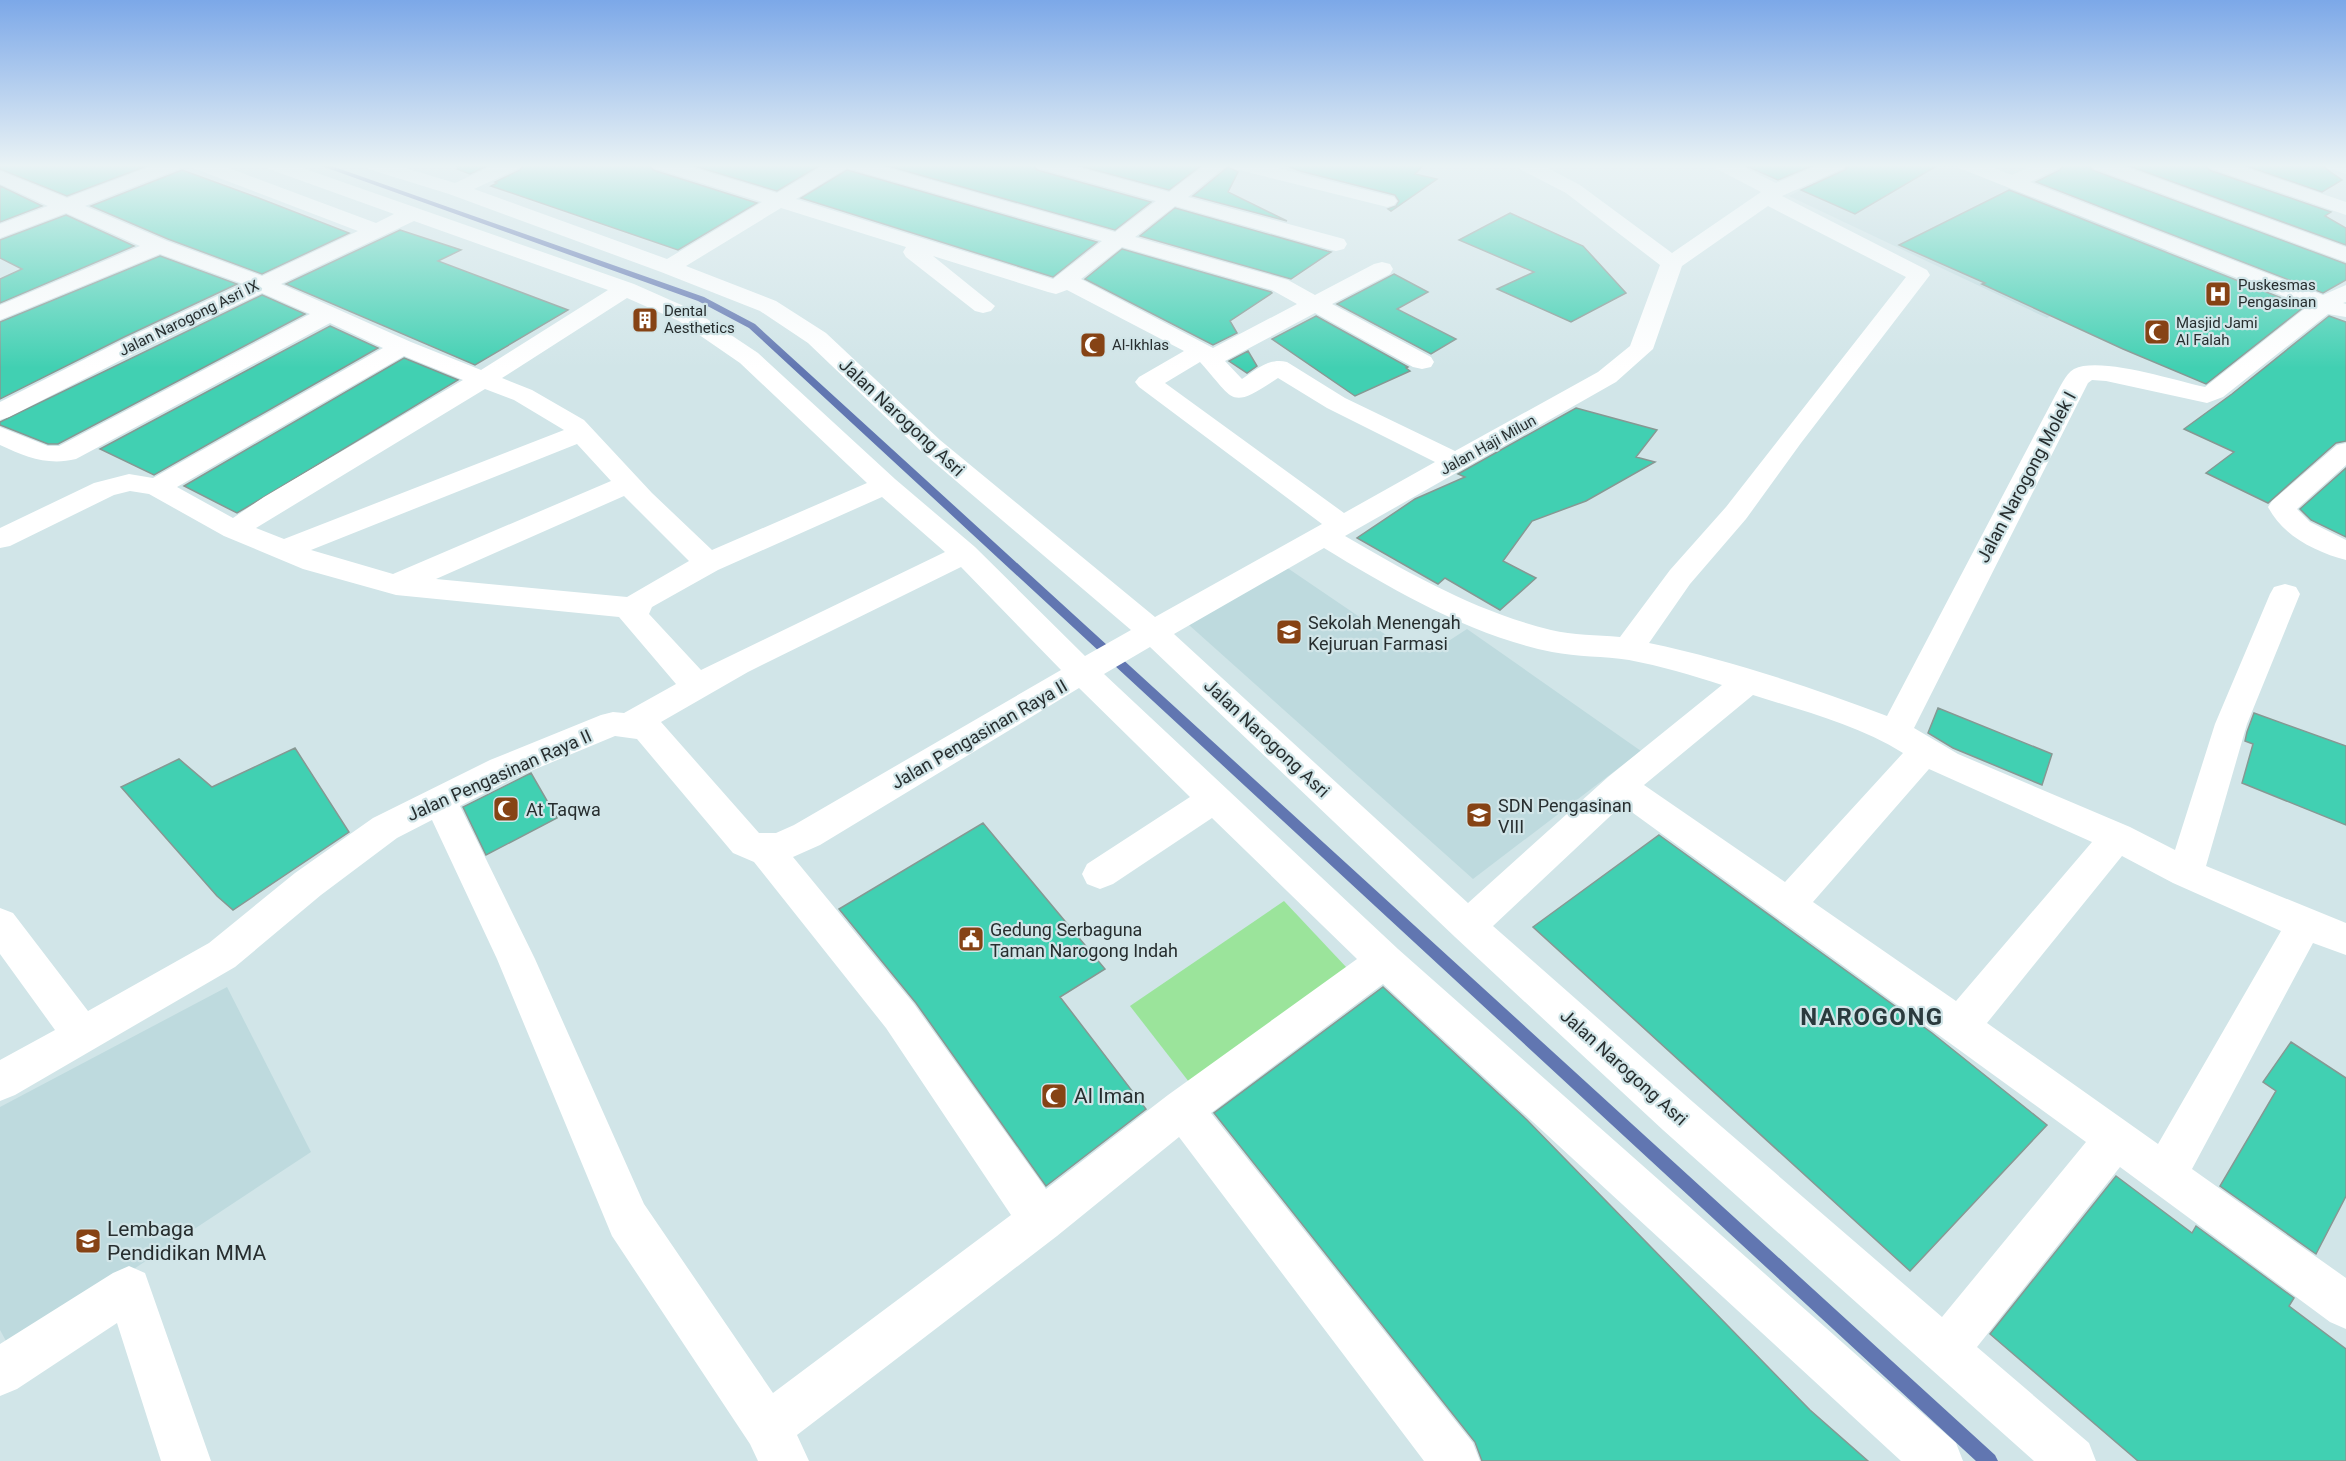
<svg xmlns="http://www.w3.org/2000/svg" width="2346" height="1461" viewBox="0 0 2346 1461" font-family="Roboto,sans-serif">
<rect width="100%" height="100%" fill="#d1e5e8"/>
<path fill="#bedade" d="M 1850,164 L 1955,164 L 2172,248 L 2047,318 L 1789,196 Z
M 1286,567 L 1392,639 L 1430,653 L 1467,629 L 1641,751 L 1473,879 L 1189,625 Z
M 227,987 L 311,1152 L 11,1350 L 0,1330 L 0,1107 Z"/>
<path fill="#9be49b" d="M 1284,901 L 1347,968 L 1189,1082 L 1130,1006 Z"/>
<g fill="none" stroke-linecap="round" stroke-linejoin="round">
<path fill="#6176b1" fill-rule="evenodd" d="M 316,164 L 326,164 L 704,297 L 755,324 L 1995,1455 L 1998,1461 L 1976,1461 L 749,328 L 698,301 Z"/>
</g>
<path fill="#41d0b2" stroke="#869893" stroke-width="1.5" d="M 0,164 L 152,164 L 67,196 L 0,169 Z
M 458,164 L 491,164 L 470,174 L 457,169 Z
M 524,164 L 649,164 L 653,170 L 757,203 L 678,250 L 491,186 L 497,183 L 495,182 L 520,170 Z
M 688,164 L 822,164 L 777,191 Z
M 881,164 L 1033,164 L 1037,170 L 1151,202 L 1115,230 Z
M 1073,164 L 1203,164 L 1169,190 Z
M 1282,164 L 1425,164 L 1415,174 L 1437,179 L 1391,211 L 1388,209 L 1396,206 L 1399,201 L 1395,195 L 1300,171 Z
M 1742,164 L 1816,164 L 1778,180 Z
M 1849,164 L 1940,164 L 1855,214 L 1801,190 L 1845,170 Z
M 2064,164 L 2088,164 L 2092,170 L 2346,264 L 2346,280 L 2323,293 L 2036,182 L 2060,170 Z
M 2124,164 L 2205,164 L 2209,170 L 2331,212 L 2325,216 L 2346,228 L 2346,245 Z
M 2241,164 L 2319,164 L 2342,180 L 2322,192 Z
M 1228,167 L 1238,172 L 1228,192 L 1287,221 L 1193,196 Z
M 182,170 L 256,197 L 349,233 L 262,274 L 168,239 L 91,206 Z
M 847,170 L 1097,242 L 1053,277 L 801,198 Z
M 0,186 L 42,206 L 0,222 Z
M 2009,190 L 2304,307 L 2206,384 L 2123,349 L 1982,284 L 1985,283 L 1899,245 Z
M 1175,208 L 1327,251 L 1331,252 L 1291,279 L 1140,236 Z
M 1510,213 L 1583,246 L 1626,293 L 1571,322 L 1497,289 L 1534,272 L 1459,240 Z
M 66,215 L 134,246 L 0,303 L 0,279 L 22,269 L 0,258 L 0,240 Z
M 400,230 L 461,250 L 438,261 L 568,310 L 475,365 L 286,284 Z
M 1122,249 L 1271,292 L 1272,293 L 1230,321 L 1237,333 L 1213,345 L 1085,279 Z
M 160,256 L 237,284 L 124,337 L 0,399 L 0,322 Z
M 1394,274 L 1428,292 L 1397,309 L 1456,339 L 1431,354 L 1337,304 Z
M 262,295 L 305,314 L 58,444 L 48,444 L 0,425 L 0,422 Z
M 1316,316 L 1408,367 L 1406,368 L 1410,371 L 1355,396 L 1272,339 Z
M 2329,316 L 2346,322 L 2346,441 L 2336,443 L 2268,503 L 2206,473 L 2234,452 L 2184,429 L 2232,394 Z
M 330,326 L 378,348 L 154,475 L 100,449 Z
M 1248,351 L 1257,366 L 1247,373 L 1229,361 Z
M 404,358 L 458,380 L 237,513 L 184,486 Z
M 1576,408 L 1657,430 L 1636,457 L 1655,462 L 1586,501 L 1532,521 L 1503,561 L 1536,578 L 1500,610 L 1445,578 L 1438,584 L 1357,538 L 1415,499 L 1465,477 L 1458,474 Z
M 2346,468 L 2346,537 L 2311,520 L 2300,509 Z
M 1938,708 L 2052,754 L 2042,785 L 1953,748 L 1928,733 Z
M 2254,713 L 2346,746 L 2346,825 L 2242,783 L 2253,744 L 2245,741 L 2247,732 Z
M 295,748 L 349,832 L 233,910 L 217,896 L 121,787 L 179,759 L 212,787 Z
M 531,773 L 557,818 L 486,855 L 463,807 Z
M 983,823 L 1105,969 L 1060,997 L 1146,1109 L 1046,1186 L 916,1003 L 839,909 Z
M 1659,835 L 1932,1033 L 2047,1125 L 1910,1271 L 1533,927 Z
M 1383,987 L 1527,1120 L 1810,1410 L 1868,1461 L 1482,1461 L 1475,1442 L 1214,1113 Z
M 2291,1042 L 2346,1078 L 2346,1196 L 2316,1254 L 2220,1186 L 2276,1091 L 2263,1082 Z
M 2116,1176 L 2192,1233 L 2196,1226 L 2294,1298 L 2289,1306 L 2346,1349 L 2346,1461 L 2138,1461 L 1990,1334 Z"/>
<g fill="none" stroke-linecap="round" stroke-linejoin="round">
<path fill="#fff" fill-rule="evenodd" d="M 157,164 L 184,164 L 181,168 L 85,206 L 167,241 L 262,276 L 358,231 L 193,168 L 190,164 L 218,164 L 376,223 L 394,214 L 266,168 L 263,164 L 291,164 L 634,284 L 695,311 L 758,353 L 895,479 L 975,547 L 1085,656 L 1131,630 L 922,452 L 808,343 L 760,311 L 661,272 L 449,194 L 365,168 L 362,164 L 392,164 L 455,183 L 496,164 L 522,164 L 519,168 L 474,189 L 667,259 L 762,202 L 654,168 L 651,164 L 681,164 L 777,193 L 826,164 L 874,164 L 1115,232 L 1156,201 L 1038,168 L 1035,164 L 1066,164 L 1169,192 L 1206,164 L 1261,164 L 1394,197 L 1397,201 L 1394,205 L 1387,207 L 1231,168 L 1228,164 L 1188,197 L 1344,239 L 1347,244 L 1344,249 L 1336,251 L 1328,249 L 1175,206 L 1135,237 L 1288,280 L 1315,295 L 1374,264 L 1382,262 L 1390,264 L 1393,269 L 1390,274 L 1332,304 L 1431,357 L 1434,362 L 1431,367 L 1422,369 L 1413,367 L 1315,313 L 1225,361 L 1242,379 C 1256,370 1269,357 1287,362 L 1345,398 L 1455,451 L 1598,372 L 1630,346 L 1660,265 L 1566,193 L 1518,168 L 1515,164 L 1540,164 L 1580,185 L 1672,253 L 1761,192 L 1715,168 L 1712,164 L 1737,164 L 1776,183 L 1821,164 L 1847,164 L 1844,168 L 1782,196 L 1927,270 L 1930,275 L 1801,443 L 1746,519 L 1690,584 L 1649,643 C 1730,660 1810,687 1887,716 L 2055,396 C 2060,388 2065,374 2074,369 C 2100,356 2176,381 2205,387 L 2308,306 L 1959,168 L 1956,164 L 1983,164 L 2012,175 L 2036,164 L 2062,164 L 2059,168 L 2030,182 L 2323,295 L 2346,285 L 2346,302 L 2343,303 L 2346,304 L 2346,317 L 2328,314 L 2223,397 L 2207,403 L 2106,381 L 2092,380 L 2088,383 L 1914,728 L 1958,754 L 2130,827 L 2175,850 L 2215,724 L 2270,594 L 2274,587 L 2285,584 L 2296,587 L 2300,594 L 2247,724 L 2206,866 L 2346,923 L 2346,955 L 2313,943 L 2192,1169 L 2346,1278 L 2346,1329 L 2330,1322 L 2120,1167 L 1977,1347 L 2089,1443 L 2096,1461 L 2034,1461 L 1663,1130 L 1455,937 L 1150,647 L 1104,674 L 1398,949 L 1956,1443 L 1963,1461 L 1901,1461 L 1383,984 L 1211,1113 L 1473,1443 L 1480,1461 L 1424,1461 L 1179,1137 L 1057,1236 L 797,1435 L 809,1461 L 758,1461 L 750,1444 L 612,1236 L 497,959 L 432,820 L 397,838 L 321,895 L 235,967 L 15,1095 L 0,1101 L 0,1060 L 55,1030 L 0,954 L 0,908 L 13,913 L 88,1011 L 209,943 L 295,873 L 373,818 L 490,760 L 601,715 L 613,712 L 624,713 L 676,684 L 619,617 L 396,595 L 303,569 L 224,536 L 149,494 L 130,491 L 114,495 L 10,546 L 0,548 L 0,528 L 94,483 L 129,474 L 153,478 L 383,348 L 330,323 L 76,459 C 48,466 26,457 0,445 L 0,427 L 48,446 L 59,446 L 310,314 L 262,293 L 143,349 L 9,417 L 0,420 L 0,402 L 125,339 L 243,284 L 160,254 L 0,320 L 0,305 L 140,246 L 66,213 L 0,238 L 0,224 L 48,206 L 0,184 L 0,171 L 67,198 ZM 847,168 L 1102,241 L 1053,279 L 796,199 ZM 1768,206 L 1906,277 L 1726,507 L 1670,570 L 1620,637 C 1597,635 1573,635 1551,630 C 1477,612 1410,574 1345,536 L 1616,382 L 1653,349 L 1682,266 ZM 781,208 L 906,247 L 903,252 L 906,257 L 975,311 L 983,313 L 991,311 L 995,306 L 933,256 L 1048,292 L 1056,294 L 1067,290 L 1184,351 L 1139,377 L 1135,382 L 1139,387 L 1322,524 L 1155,617 L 940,440 L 826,333 L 776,301 L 686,266 ZM 414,221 L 608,290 L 481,370 L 411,342 L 281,284 ZM 1122,247 L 1272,290 L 1297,304 L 1213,348 L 1081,279 ZM 627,298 L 679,321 L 740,363 L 867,483 L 712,550 L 652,493 L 584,420 L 532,390 L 502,378 ZM 404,356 L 463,380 L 264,497 L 233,518 L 177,487 ZM 1200,362 C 1236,402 1229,410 1278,378 L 1327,408 L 1435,462 L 1344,513 L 1165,383 ZM 485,389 L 514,400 L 564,430 L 284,539 L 256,528 ZM 577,444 L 611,481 L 393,574 L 311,550 ZM 624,496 L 689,561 L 627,597 L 436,579 ZM 882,497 L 945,552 L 701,670 L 649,614 L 652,607 L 718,570 ZM 1324,548 C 1393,590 1472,636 1552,652 C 1577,657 1604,656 1629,660 C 1661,666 1691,675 1722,685 L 1608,777 L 1468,903 L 1174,634 ZM 961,567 L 1061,670 L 794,825 L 776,833 L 759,833 L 661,722 L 748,672 ZM 1079,688 L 1190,797 L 1087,864 L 1082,874 L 1087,884 L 1100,889 L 1113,884 L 1212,818 L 1357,959 L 1168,1095 L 1046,1189 L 914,1004 L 793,857 L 820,845 ZM 1753,695 C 1803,711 1858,725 1903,753 L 1785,882 L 1644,785 ZM 615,736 L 637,739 L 733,853 L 754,862 L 886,1028 L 1011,1215 L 773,1393 L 644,1204 L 535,959 L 460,806 L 514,778 ZM 1929,769 L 2092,842 L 1956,1001 L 1813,902 ZM 1622,805 L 2086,1142 L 1942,1317 L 1693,1102 L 1493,926 ZM 2122,856 L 2173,883 L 2281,931 L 2158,1144 L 1987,1023 Z
M 2090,164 L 2118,164 L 2346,247 L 2346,262 L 2093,168 Z
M 2207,164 L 2235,164 L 2346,202 L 2346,215 L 2210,168 Z
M 2324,164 L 2346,164 L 2346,174 L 2327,168 Z
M 2346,443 L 2346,465 L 2297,509 L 2310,522 L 2346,540 L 2346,560 C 2316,552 2283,536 2268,507 L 2272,501 L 2337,445 Z
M 129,1266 L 145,1273 L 211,1461 L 161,1461 L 117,1323 L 17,1389 L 0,1396 L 0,1344 L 113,1273 Z"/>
</g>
<linearGradient id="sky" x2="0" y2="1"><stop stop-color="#7ca8e8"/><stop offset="0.45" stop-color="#eaf3f5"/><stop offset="1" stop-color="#eaf3f5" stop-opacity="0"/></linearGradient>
<rect width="2346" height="368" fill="url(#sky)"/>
<defs>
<symbol id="hospital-square" viewBox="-11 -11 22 22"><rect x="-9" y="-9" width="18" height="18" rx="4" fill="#864315" stroke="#d1e5e8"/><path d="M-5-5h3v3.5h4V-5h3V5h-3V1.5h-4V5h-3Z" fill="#fff"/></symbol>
<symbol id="building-square" viewBox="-11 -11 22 22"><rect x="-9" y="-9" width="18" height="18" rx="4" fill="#864315" stroke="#d1e5e8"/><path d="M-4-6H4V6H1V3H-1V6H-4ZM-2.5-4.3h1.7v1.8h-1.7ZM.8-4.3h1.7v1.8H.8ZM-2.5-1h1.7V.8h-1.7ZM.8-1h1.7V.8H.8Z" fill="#fff"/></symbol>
<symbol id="mosque-square" viewBox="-11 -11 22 22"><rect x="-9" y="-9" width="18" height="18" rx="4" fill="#864315" stroke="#d1e5e8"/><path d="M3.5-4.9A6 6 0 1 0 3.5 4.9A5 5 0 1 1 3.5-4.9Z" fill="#fff"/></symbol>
<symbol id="school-square" viewBox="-11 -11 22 22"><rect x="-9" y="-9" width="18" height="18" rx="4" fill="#864315" stroke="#d1e5e8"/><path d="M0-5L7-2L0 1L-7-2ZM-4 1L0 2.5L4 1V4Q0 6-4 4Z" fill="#fff"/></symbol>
<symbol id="civic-square" viewBox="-11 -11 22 22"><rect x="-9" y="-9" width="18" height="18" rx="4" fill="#864315" stroke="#d1e5e8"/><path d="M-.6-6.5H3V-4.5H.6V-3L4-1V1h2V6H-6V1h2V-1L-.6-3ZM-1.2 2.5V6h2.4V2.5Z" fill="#fff"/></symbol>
</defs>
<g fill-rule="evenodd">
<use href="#hospital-square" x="2203" y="279" width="30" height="30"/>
<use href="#building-square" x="630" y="305" width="30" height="30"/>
<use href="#mosque-square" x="2142" y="317" width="30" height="30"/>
<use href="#mosque-square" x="1078" y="330" width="30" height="30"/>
<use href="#school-square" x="1274" y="617" width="30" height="30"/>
<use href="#mosque-square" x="491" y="794" width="30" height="30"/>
<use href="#school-square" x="1464" y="800" width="30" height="30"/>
<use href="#civic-square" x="956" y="924" width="30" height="30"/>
<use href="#mosque-square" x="1039" y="1081" width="30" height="30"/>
<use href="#school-square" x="73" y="1226" width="30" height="30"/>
</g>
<g text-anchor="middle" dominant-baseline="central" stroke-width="4.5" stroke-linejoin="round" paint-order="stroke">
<g font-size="15" fill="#272e2f" stroke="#d1e5e8" text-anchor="start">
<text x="2238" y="285">Puskesmas<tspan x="2238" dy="17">Pengasinan</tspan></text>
<text x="664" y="311">Dental<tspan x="664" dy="17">Aesthetics</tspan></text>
<text x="2176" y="323">Masjid Jami<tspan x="2176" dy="17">Al Falah</tspan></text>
<text x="1112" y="345">Al-Ikhlas</text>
</g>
<g font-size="15" fill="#272e2f" stroke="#d1e5e8">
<text transform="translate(189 318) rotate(-26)">Jalan Narogong Asri IX</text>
<text transform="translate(1488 445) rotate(-29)">Jalan Haji Milun</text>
</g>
<g font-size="18" fill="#272e2f" stroke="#d1e5e8">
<text transform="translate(902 417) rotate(43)">Jalan Narogong Asri</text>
<text transform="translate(2026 477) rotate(-62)">Jalan Narogong Molek I</text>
<text transform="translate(979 734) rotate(-30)">Jalan Pengasinan Raya II</text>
<text transform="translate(1267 738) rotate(43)">Jalan Narogong Asri</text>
<text transform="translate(499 775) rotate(-24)">Jalan Pengasinan Raya II</text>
<text transform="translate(1624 1067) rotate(42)">Jalan Narogong Asri</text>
</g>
<g font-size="18" fill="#272e2f" stroke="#d1e5e8" text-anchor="start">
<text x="1308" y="622">Sekolah Menengah<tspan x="1308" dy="21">Kejuruan Farmasi</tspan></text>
<text x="1498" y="805">SDN Pengasinan<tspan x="1498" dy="21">VIII</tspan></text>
<text x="526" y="809">At Taqwa</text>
<text x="990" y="929">Gedung Serbaguna<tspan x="990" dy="21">Taman Narogong Indah</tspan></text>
</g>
<g font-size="21" fill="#272e2f" stroke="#d1e5e8" text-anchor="start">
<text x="1074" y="1096">Al Iman</text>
<text x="107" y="1229">Lembaga<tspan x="107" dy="24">Pendidikan MMA</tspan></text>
</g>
<g font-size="24" font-weight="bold" letter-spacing="1.5" fill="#2a3a3d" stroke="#d1e5e8">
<text x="1872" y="1017">NAROGONG</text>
</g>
</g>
</svg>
